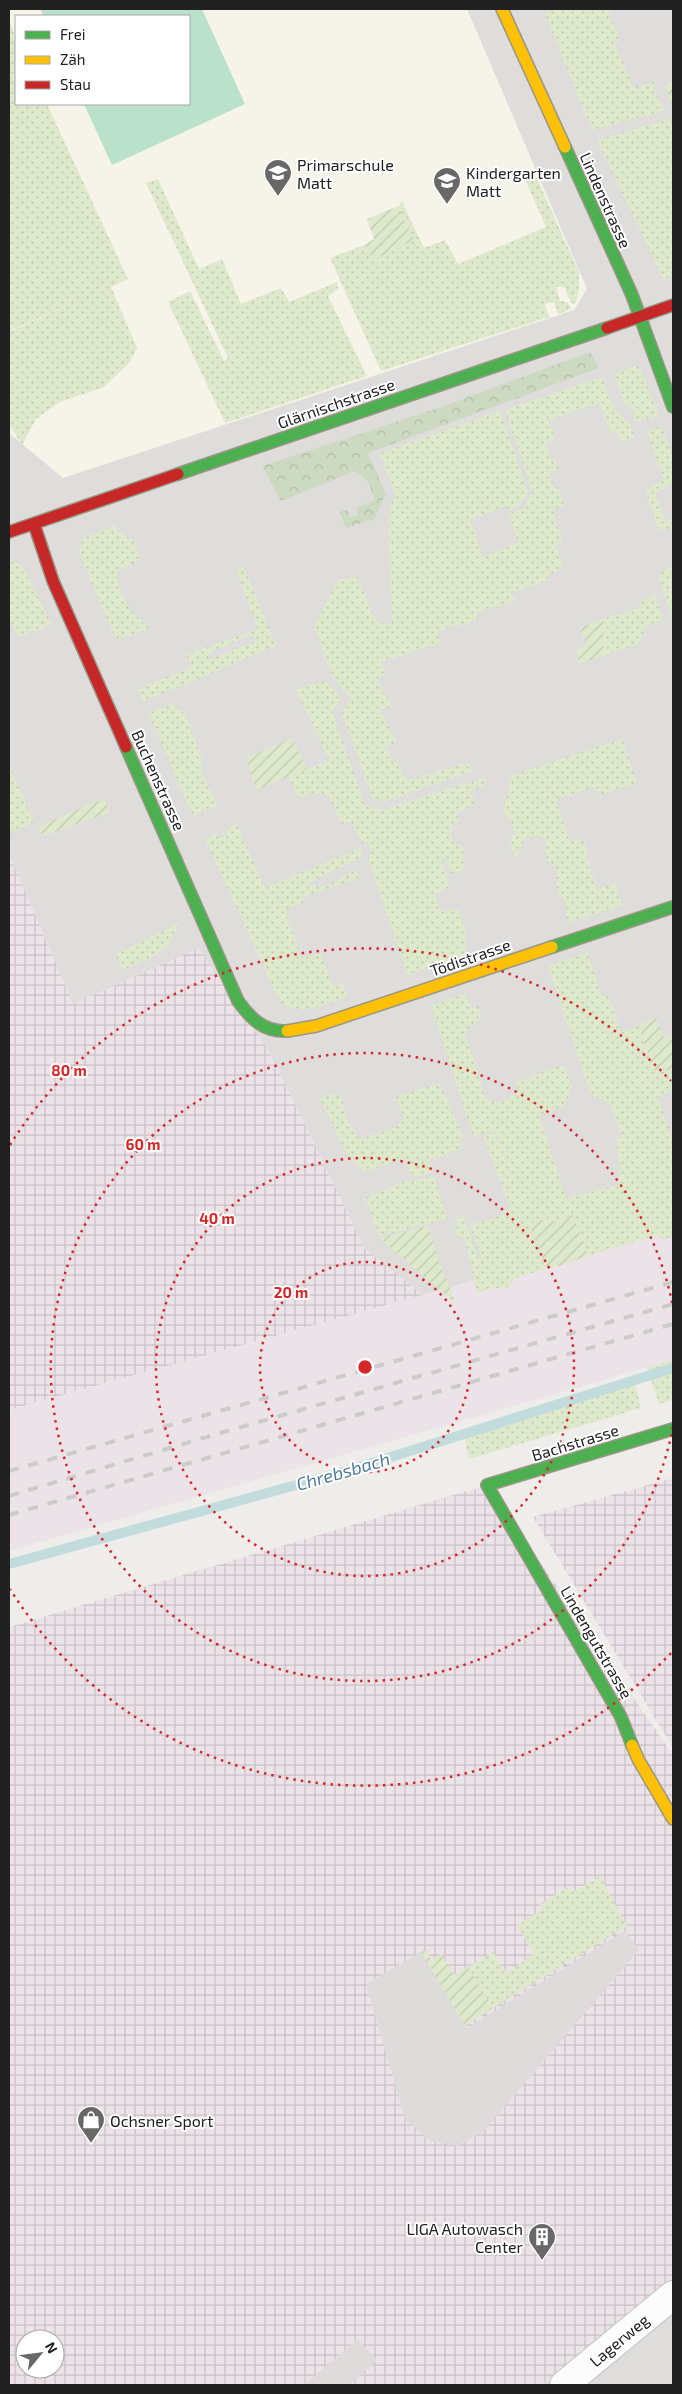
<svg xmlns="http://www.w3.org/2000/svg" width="682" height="2394" viewBox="0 0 682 2394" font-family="'Exo 2',sans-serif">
<defs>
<pattern id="industrial-grid" width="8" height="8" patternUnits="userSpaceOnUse" patternTransform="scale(1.25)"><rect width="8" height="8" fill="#ece3e9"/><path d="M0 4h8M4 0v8" fill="none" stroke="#cac2c8"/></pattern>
<pattern id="grass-dots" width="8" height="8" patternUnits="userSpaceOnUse" patternTransform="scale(1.25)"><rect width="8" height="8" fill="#dee9cc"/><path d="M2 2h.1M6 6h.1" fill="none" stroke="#bec8af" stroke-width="1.8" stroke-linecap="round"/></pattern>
<pattern id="forest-crowns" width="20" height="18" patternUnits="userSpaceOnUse" patternTransform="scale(1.25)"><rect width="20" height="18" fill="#cddac2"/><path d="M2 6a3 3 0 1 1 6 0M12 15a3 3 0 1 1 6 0" fill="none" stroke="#b0bba6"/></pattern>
<pattern id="garden-furrows" width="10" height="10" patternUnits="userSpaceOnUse" patternTransform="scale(1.25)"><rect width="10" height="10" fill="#dee9cc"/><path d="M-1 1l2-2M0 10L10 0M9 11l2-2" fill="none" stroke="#bec8af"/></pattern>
</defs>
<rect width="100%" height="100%" fill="#efedea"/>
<path fill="#dedddb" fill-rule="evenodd" d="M 9,9 L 673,9 L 673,1225 L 423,1295 L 365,1249 L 269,1051 L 73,1004 L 9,854 ZM 16,16 L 189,16 L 189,104 L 16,104 Z
M 673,2284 L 673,2385 L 543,2385 Z"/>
<path fill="url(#industrial-grid)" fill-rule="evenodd" d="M 9,854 L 73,1004 L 199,948 L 269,1051 L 365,1249 L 423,1295 L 9,1410 Z
M 673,1478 L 673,1748 L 533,1517 Z
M 487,1485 L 673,1755 L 673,2284 L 543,2385 L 9,2385 L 9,1627 ZM 25,2339 L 55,2339 L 55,2369 L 25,2369 Z"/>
<path fill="#f6f4e8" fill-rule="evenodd" d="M 9,9 L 467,9 L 587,289 L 574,310 L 63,478 L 9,433 ZM 16,16 L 189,16 L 189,104 L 16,104 Z"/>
<path fill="#dddcdb" d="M 625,1931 L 639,1950 L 483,2132 L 457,2146 L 430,2141 L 405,2119 L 366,1984 L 421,1952 L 467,2028 Z
M 358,2339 L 377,2361 L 349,2385 L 304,2385 Z"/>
<path fill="#ece3e9" d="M 673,1225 L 673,1360 L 9,1551 L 9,1410 Z"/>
<path fill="url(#grass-dots)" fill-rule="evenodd" d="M 555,9 L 615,9 L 608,13 L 620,39 L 615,43 L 633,88 L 656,81 L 654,88 L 664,111 L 592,130 L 545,14 Z
M 9,21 L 16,37 L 16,104 L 47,104 L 128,279 L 111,287 L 137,348 L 130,362 L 104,387 L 60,402 L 36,419 L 22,445 L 9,424 L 9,332 L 77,301 L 9,331 Z
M 673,118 L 673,275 L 663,279 L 597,140 Z
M 520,168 L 536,176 L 579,272 L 579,289 L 575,305 L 571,302 L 564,287 L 556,287 L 560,301 L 567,302 L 572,309 L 558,314 L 554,302 L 545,304 L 549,317 L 381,371 L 330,258 L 364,245 L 373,259 L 413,240 L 398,206 L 402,202 L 424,248 L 445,240 L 458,264 L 546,227 Z
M 158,179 L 199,269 L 222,259 L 241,304 L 281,288 L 289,302 L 337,282 L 338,288 L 328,296 L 367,376 L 225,423 L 168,302 L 190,291 L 224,361 L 228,358 L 146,183 Z
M 639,365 L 659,416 L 636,421 L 630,403 L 625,405 L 614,374 Z
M 602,377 L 615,411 L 630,423 L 634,437 L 622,442 L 616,431 L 610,432 L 600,403 L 548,420 L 555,439 L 545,443 L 551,461 L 555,458 L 559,469 L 549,472 L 554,488 L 558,487 L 565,505 L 553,510 L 562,541 L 556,544 L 563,569 L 547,575 L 549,580 L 512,592 L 515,600 L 496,608 L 495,605 L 476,613 L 478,619 L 464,625 L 462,624 L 438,631 L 440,643 L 381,662 L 386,674 L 378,678 L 384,696 L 387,696 L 392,707 L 380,709 L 396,742 L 386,747 L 393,762 L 398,760 L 405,781 L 468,763 L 473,771 L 384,802 L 372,798 L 342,713 L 351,698 L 332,677 L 314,626 L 339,580 L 357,576 L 376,622 L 392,624 L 388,525 L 391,501 L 396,498 L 380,453 L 500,411 L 528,492 L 521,504 L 508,511 L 506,506 L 471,519 L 483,557 L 518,542 L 508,514 L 524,508 L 532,491 L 505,410 Z
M 661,426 L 673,455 L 673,483 L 655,493 L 665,522 L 673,520 L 673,528 L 659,531 L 646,493 L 652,485 L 664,480 L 647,431 Z
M 115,525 L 117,533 L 120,532 L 135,542 L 140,560 L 116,572 C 122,597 129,614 151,628 L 116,640 L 79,553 L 82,539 Z
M 9,558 L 23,567 L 52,625 L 18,637 L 9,619 Z
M 243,566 L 272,635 L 270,636 L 278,645 L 143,702 L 138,689 L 192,667 L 186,655 L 258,629 L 236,569 ZM 250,635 L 259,640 L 208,660 L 209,653 Z
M 673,567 L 671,577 L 673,617 L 671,617 L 659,577 L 660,572 Z
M 655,595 L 663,620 L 647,625 L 638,644 L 604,655 L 602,619 L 639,608 L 642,600 Z
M 325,681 L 341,697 L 332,712 L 365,805 L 381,810 L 484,778 L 486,785 L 471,790 L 475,804 L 457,813 L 459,821 L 452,825 L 451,838 L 456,845 L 463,847 L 464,869 L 452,875 L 446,858 L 441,859 L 450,887 L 435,894 L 442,912 L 458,908 L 467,937 L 465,956 L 407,975 L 368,857 L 372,854 L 368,842 L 362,843 L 351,821 L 342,824 L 328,795 L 314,793 L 298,798 L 288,776 L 329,761 L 296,689 Z
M 172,704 L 186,715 L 202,760 L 200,769 L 218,806 L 193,816 L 148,713 Z
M 622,739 L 637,783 L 601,794 L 592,787 L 556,800 L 570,841 L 581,839 L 587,847 L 587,858 L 597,890 L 616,883 L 622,905 L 567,923 L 566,903 L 556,889 L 557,868 L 545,859 L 546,840 C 529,833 523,835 520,854 L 515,856 L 509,842 L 512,840 L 511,836 L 516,834 L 509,817 L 503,814 L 511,776 Z
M 9,765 L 34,822 L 9,834 Z
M 237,824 L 265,888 L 360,848 L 364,856 L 307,884 C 325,893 340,876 356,870 L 360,878 L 303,897 L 304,902 L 285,910 L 301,958 L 321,953 L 333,986 L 343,984 L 348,997 C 325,1004 301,1018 280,1002 L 205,839 L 217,833 L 218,837 L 228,836 L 225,829 Z
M 178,922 C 172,953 150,958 123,970 L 115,954 L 168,929 L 168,927 Z
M 588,952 L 601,996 L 609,996 L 621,1033 L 638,1025 L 656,1074 L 673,1068 L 673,1090 L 658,1097 L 673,1142 L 673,1237 L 663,1240 L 657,1235 L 588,1256 L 573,1215 L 553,1222 L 540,1220 L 529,1225 L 546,1269 L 515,1278 L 507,1288 L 494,1288 L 477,1293 L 465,1238 L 460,1238 L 456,1234 L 455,1220 L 463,1216 L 478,1258 L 481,1258 L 470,1225 L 503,1215 L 510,1206 L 483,1136 L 495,1132 L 516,1189 L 496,1130 L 473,1136 L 431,1005 L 466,994 L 471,1009 L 478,1006 L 482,1019 L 470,1026 L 464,1039 L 470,1045 L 485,1099 L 500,1103 L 519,1091 L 515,1083 L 558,1066 L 565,1067 L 572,1087 L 566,1105 L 539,1115 L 566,1198 L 619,1185 C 621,1168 620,1155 615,1140 L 622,1137 L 610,1103 L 591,1095 L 548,966 Z
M 440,1083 L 464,1139 L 459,1141 L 463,1148 L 430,1160 L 431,1172 L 418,1177 L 411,1175 L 405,1158 L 365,1172 L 345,1151 L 320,1097 L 331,1094 L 341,1096 L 347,1120 L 359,1139 L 397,1127 L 404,1117 L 395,1097 Z
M 434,1176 L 448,1219 L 379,1236 L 366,1200 L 363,1199 L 400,1183 Z
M 673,1360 L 673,1400 L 659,1404 L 647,1368 Z
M 635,1383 L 641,1408 L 469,1459 L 463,1432 Z
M 600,1876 L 627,1926 L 493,2008 L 468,1967 L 493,1952 L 506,1973 L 534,1954 L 517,1925 L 544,1908 L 539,1905 L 566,1888 L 576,1891 Z"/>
<path fill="url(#forest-crowns)" d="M 590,352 L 599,368 L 368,453 L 386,494 L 374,519 L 346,528 L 340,512 L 347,510 L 350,517 L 358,515 L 356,508 L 375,500 L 367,480 L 355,471 L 281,501 L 262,466 L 444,406 Z"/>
<path fill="url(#garden-furrows)" d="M 673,81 L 673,108 L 665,85 Z
M 398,206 L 414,240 L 373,260 L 364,245 L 374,239 L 367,219 Z
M 602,619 L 604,655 L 579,664 L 576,650 L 587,645 L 580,628 Z
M 292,738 L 307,769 L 256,790 L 246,758 Z
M 105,800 L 110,812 L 43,836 L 38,827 L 92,803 Z
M 656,1018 L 664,1038 L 673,1035 L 673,1068 L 656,1074 L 638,1025 Z
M 573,1215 L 588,1256 L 548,1270 L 529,1224 L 540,1220 L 553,1222 Z
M 428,1226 L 442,1270 L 455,1300 L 453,1301 L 379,1238 Z
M 427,1950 L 431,1960 L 442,1954 L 454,1975 L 468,1967 L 493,2008 L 465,2026 L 421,1952 Z"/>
<path fill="#bae1cc" d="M 40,9 L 202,9 L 245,104 L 112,165 L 84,104 L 189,104 L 189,16 L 44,16 Z"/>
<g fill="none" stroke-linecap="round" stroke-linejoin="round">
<path stroke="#c2dcde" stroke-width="10" d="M 9,1564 L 340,1473 L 673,1368"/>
<defs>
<path id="street" d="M 564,2385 L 673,2295"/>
<path id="fast" d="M 565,147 L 632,295 L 673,407
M 178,474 L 607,328
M 126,747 L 238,1001 C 251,1019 264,1032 287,1031
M 552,947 L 673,907
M 632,1745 L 621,1717 L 487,1485 L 673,1429"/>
<path id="slow" d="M 502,9 L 565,147
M 287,1031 L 316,1026 L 552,947
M 632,1745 L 638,1759 L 673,1819"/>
<path id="jam" d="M 607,328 L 673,305
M 34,524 L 53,581 L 126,747
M 9,532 L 178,474"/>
</defs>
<use href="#street" stroke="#c5c4c2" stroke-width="30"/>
<use href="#fast" stroke="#989784" stroke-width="14"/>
<use href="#slow" stroke="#989784" stroke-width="14"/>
<use href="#jam" stroke="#989784" stroke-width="14"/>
<use href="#street" stroke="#fdfcfc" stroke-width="28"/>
<use href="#fast" stroke="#4caf50" stroke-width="11"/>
<use href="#slow" stroke="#ffc107" stroke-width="11"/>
<use href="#jam" stroke="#c62828" stroke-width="11"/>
<path stroke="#cbcbcb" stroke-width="4" stroke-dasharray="10 10" stroke-linecap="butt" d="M 9,1471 L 673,1282
M 9,1496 L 220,1433 L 673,1304
M 9,1515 L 673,1324"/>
</g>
<g fill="none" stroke="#d62828" stroke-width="2.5" stroke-dasharray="2.5 5">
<circle cx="365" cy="1367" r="105"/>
<circle cx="365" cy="1367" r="209"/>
<path d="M673 1427A314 314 0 1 1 673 1307"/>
<path d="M671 1653A419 419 0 0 1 10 1589M10 1145A419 419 0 0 1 671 1081"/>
</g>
<defs>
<symbol id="school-pin" viewBox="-11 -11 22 30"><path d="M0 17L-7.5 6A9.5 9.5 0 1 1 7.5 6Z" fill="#696867" stroke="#fff"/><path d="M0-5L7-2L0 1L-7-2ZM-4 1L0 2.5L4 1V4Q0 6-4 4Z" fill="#fff"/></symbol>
<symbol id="shop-pin" viewBox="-11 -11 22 30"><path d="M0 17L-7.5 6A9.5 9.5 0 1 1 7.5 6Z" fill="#696867" stroke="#fff"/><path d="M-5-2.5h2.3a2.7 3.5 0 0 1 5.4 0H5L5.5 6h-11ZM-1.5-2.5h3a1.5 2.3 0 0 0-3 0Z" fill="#fff"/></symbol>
<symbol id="building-pin" viewBox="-11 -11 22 30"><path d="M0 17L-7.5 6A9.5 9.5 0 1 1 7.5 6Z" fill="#696867" stroke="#fff"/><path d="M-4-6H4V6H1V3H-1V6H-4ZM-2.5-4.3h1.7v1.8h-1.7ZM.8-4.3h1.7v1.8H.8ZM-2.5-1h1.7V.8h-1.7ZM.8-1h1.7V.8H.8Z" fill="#fff"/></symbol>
</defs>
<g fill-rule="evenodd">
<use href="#school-pin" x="262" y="157" width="32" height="43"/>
<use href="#school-pin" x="431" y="165" width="32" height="43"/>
<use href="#shop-pin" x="75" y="2104" width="32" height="43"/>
<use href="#building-pin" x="526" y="2221" width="32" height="43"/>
</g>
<g text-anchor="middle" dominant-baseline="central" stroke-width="4" stroke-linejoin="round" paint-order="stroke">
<g font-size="16" fill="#212121" stroke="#fff" text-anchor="start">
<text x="297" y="164">Primarschule<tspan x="297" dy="18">Matt</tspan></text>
<text x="466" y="172">Kindergarten<tspan x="466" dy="18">Matt</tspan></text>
<text x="110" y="2120">Ochsner Sport</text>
<text x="523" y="2228" text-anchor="end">LIGA Autowasch<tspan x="523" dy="18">Center</tspan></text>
</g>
<g font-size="16" fill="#212121" stroke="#fff">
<text transform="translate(606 200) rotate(66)">Lindenstrasse</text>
<text transform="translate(336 403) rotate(-19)">Glärnischstrasse</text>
<text transform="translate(159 780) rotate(66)">Buchenstrasse</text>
<text transform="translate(470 957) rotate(-19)">Tödistrasse</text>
<text transform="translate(575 1442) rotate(-17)">Bachstrasse</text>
<text transform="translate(597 1642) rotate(60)">Lindengutstrasse</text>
<text transform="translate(619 2340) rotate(-40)">Lagerweg</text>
</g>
<g font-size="18" font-style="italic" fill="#4f7b99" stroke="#fff">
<text transform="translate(343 1471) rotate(-16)">Chrebsbach</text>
</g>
</g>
<circle cx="365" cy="1367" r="8" fill="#d62828" stroke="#fff" stroke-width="2.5"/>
<g font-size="15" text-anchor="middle" font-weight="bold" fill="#d62828" stroke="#fff" stroke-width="4" stroke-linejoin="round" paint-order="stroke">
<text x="69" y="1076">80 m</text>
<text x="143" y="1150">60 m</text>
<text x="217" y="1224">40 m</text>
<text x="291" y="1298">20 m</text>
</g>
<rect width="682" height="2394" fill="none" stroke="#212121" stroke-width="20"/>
<rect x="15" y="15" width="175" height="90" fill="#ffffff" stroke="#a6a6a6"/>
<rect x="25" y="31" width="25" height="8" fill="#4caf50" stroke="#a6a6a6"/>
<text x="60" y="40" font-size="15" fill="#212121">Frei</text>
<rect x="25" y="56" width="25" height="8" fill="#ffc107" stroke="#a6a6a6"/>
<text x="60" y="65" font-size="15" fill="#212121">Zäh</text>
<rect x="25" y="81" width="25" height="8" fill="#c62828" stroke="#a6a6a6"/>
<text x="60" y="90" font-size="15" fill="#212121">Stau</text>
<g transform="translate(40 2354) rotate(61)"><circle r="24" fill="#ffffff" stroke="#a6a6a6"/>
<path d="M0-4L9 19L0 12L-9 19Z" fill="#696867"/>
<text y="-8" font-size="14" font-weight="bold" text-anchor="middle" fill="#212121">N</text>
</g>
</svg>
